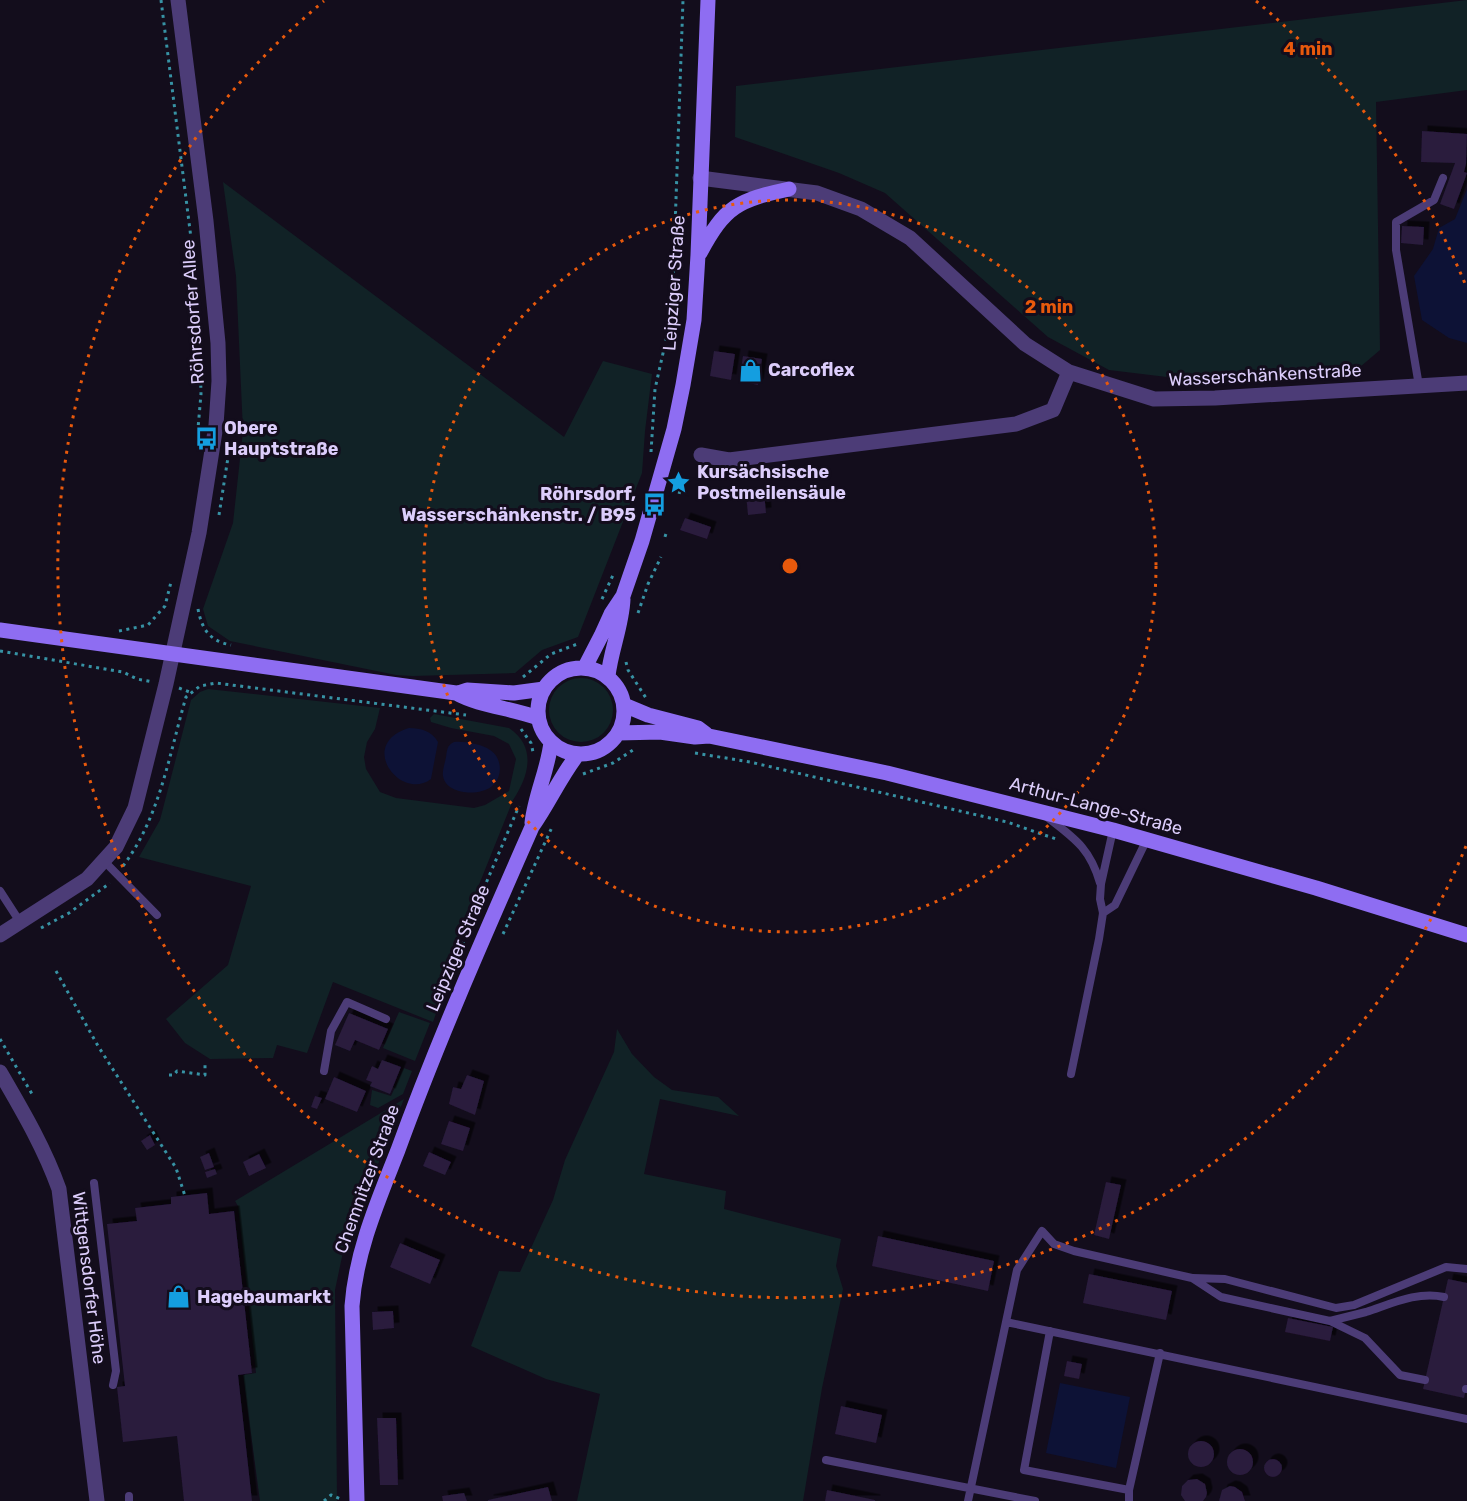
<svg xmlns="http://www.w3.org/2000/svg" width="1467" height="1501" viewBox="0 0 1467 1501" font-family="Rubik,sans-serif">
<defs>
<filter id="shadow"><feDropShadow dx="5.5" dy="-5.5" stdDeviation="0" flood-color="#0009"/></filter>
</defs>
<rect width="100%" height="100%" fill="#130d1c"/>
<path fill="#112226" d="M 1467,0 L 1467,90 L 1376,102 L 1380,350 L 1360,367 L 1200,381 L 1109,370 L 1048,337 L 885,193 L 839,173 L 735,137 L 736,86 Z
M 223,182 L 564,437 L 603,361 L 652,374 L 645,431 L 642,473 L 578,637 L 542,650 L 515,673 L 413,676 L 396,675 L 230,641 L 208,626 L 203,609 L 233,523 L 243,431 L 236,276 Z
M549 710a32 32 0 1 1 64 0a32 32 0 1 1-64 0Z
M 208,689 L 380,708 L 375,729 L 367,742 L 364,757 L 366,769 L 380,792 L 396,798 L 474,808 L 485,805 L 509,791 L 516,759 L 509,744 L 494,736 L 451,728 L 431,722 L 430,718 L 434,714 L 509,728 C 537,747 529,776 513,800 L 466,917 L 459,948 L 433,1022 L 333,982 L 307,1053 L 277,1045 L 273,1058 L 210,1059 L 185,1043 L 166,1019 L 228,965 L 251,886 L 139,857 L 160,820 L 191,700 L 200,692 Z
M 399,1012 L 430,1023 L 415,1061 L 383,1048 Z
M 617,1029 L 632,1054 L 654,1077 L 672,1090 L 718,1097 L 739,1116 L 660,1099 L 644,1174 L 726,1191 L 724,1209 L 841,1239 L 836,1266 L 843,1289 L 822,1388 L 803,1501 L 577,1501 L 600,1394 L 546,1379 L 471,1346 L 499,1271 L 520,1272 L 553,1200 L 565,1160 L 614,1052 Z
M 404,1068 L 412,1071 L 403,1094 L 378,1108 L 370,1105 L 372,1090 L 391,1096 Z
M 404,1099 L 343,1252 L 335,1290 L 337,1501 L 260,1501 L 243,1375 L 256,1373 L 238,1206 L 235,1201 Z"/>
<path fill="#0d1236" d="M 1467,189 L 1467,343 L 1449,338 L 1422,320 L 1414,276 L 1433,249 L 1439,228 L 1455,219 Z
M 409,728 C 421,728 432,731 438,742 L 431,779 C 401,802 356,744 409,728 Z
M 454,742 C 464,741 482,744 490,750 C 503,758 503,778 491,787 C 479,796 446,795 443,776 C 442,771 445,763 446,757 C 447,750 447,745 454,742 Z
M 1060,1383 L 1130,1397 L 1116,1468 L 1046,1453 Z"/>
<path fill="#291b3c" filter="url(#shadow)" d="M 1422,131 L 1467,134 L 1466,164 L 1464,172 L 1467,173 L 1454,209 L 1440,204 L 1455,163 L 1421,162 Z
M 1402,226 L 1424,227 L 1423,245 L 1401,243 Z
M 714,351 L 735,354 L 731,380 L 710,376 Z
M 743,356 L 762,359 L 758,385 L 739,381 Z
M 764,492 L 766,513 L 748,515 L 746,494 Z
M 685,518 L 711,527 L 707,539 L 680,530 Z
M 349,1013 L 388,1029 L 379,1050 L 355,1040 L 350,1051 L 335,1045 Z
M 382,1060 L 401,1067 L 390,1094 L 370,1086 L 372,1082 L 366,1080 L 372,1066 L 378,1069 Z
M 467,1075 L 484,1081 L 475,1115 L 449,1104 L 453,1087 L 461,1089 Z
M 334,1077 L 366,1091 L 357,1112 L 325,1099 Z
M 315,1096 L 322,1098 L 317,1109 L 311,1107 Z
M 449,1121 L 470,1128 L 463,1151 L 441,1144 Z
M 150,1135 L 155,1145 L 147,1150 L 141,1141 Z
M 429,1152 L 451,1162 L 445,1175 L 423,1166 Z
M 209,1153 L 214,1167 L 205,1170 L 200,1157 Z
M 259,1154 L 266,1168 L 249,1176 L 243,1162 Z
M 215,1169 L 217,1174 L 207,1178 L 205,1172 Z
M 1106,1182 L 1121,1185 L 1109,1239 L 1094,1235 Z
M 207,1193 L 209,1214 L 234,1211 L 252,1373 L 238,1375 L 252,1501 L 184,1501 L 177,1436 L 123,1442 L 117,1387 L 125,1386 L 107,1224 L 137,1221 L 135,1208 L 171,1204 L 171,1197 Z
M 878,1236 L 994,1261 L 988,1291 L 872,1266 Z
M 400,1243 L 440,1260 L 430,1284 L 390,1267 Z
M 1089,1274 L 1172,1291 L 1166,1320 L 1083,1303 Z
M 1448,1279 L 1467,1283 L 1467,1384 L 1464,1398 L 1423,1389 Z
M 393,1311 L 394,1328 L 373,1330 L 372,1312 Z
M 1288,1318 L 1333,1327 L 1330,1341 L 1285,1332 Z
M 1067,1361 L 1082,1364 L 1079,1379 L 1064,1376 Z
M 841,1406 L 882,1415 L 876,1443 L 835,1434 Z
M 377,1418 L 396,1418 L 398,1485 L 380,1485 Z
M1188 1454a13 13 0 1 1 26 0a13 13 0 1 1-26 0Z
M1227 1462a13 13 0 1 1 26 0a13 13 0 1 1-26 0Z
M1264 1468a9 9 0 1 1 18 0a9 9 0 1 1-18 0Z
M 1197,1479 L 1205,1484 L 1207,1493 L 1206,1497 L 1203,1501 L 1185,1501 L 1181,1495 L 1182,1486 L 1188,1480 Z
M 1230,1486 L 1235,1487 L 1242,1492 L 1245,1501 L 1219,1501 L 1222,1490 Z
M 548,1487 L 552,1501 L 488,1501 L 488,1500 Z
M 827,1490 L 875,1500 L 875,1501 L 825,1501 Z
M 464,1493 L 467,1501 L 443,1501 L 442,1496 Z"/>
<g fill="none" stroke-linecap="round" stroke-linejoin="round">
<path stroke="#3792a4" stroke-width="3" stroke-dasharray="3 4.5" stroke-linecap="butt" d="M 161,0 L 193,254
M 197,440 L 201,394 L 199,317
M 651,452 L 655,389 L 672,313 L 683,0
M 678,492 L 682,493
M 219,515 L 229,451
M 664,535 L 667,536
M 602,599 L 613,575
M 198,609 C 202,630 210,641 231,645
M 638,613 L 648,584 L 661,557
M 119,631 L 148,625 L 165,606 L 171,582
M 0,651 L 123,672 L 137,679 L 153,682
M 626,662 L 628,670 L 646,698
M 523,677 L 551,654 L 580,643
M 179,688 L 192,693
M 521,729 L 531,743 L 533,752
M 695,753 L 750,762 L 1007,822 L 1056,839
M 583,774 L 613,763 L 636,748
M 123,866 C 160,817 169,755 186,697 L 200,686 L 216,683 L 466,715
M 41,928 L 69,913 L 110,883
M 503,934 L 553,825
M 463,945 L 466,930 L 519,806
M 56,971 L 98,1046 L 176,1168 L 185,1196
M 0,1039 L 32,1094
M 169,1075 L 174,1075 L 177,1071 L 205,1075 L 205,1065
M 324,1501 L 331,1495 L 343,1500"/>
<path stroke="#4c3c77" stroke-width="8" d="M 1419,386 L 1396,250 L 1396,222 L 1434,200 L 1443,178
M 1047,817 C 1074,838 1090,848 1100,883
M 104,861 L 157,915
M 0,891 L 20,922
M 1103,913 L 1115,905 L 1147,839
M 324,1071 L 331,1031 L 347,1002 L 386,1019
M 1071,1074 L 1099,939 L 1103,913 L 1100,899 L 1101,884 L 1113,830
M 94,1183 L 116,1371 L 113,1385
M 1193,1278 L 1225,1279 L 1336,1308 L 1354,1305 L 1446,1267 L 1467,1269
M 1330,1321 C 1342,1318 1354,1315 1366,1312 C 1391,1304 1417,1291 1444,1297
M 1006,1322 L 1467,1419
M 1050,1331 L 1024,1470 L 1129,1490 L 1160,1353
M 1466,1389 L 1467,1389
M 826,1460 L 1035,1501
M 1129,1490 L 1129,1501
M 129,1496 L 129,1501
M 968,1501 L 1017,1270 L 1042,1231 L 1054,1244 L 1074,1251 L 1192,1278 L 1221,1297 L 1330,1321 L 1365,1338 L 1400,1375 L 1425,1380"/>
<path stroke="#4c3c77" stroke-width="15" d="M 700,178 L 817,193 L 861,209 L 910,238 L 1025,344 L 1069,372 L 1154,399 L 1215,398 L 1467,383
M 701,455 L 729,460 L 1016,424 L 1053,410 L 1069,372
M 0,935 L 87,879 L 116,847 L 135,808 L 166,684 L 199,533 L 216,425 L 219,381 L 218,343 L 206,221 L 178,0
M 0,1072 C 22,1110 44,1147 59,1189 L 97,1501"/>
<path stroke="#8e6df2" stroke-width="15" d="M 700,253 C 725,206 738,200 789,189
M 0,630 L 456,693 C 479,706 512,708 538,718
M 585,667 L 601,636 L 611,614 L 623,596 L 642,541 L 674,429 L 683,385 L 694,320 L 698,255 L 708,0
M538 711a43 43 0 1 1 86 0a43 43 0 1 1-86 0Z
M 608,676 C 611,650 622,625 623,599
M 458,693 L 467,690 L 514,693 L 544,689
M 624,705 L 648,715 L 698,728 L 706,734
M 618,733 L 660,732 L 695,737 L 709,736 L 887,773 L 1113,830 L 1316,888 L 1467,935
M 532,823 C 535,795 548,770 551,742
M 357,1501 L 352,1306 C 356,1251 378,1201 398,1150 C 438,1040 485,934 532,827 C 549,803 560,777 578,754"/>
</g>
<g fill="none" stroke="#e8590c" stroke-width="3" stroke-dasharray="3 6">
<circle cx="790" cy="566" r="366"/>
<path d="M1466 846A732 732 0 1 1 324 1M1256 1A732 732 0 0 1 1466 286"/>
</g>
<defs>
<symbol id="shop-bare" viewBox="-9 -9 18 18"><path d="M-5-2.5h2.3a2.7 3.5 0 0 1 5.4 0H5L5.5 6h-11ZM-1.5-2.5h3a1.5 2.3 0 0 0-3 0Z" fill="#149ee0" stroke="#130d1c" stroke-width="2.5" paint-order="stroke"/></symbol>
<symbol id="bus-bare" viewBox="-9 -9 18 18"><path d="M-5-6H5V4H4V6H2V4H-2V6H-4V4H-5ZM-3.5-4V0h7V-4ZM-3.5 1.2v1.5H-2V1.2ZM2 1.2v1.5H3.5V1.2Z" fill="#149ee0" stroke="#130d1c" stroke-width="2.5" paint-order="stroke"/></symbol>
<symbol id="sight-bare" viewBox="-9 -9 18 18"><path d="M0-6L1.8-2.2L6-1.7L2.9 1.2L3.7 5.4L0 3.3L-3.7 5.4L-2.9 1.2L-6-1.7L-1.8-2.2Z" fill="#149ee0" stroke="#130d1c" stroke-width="2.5" paint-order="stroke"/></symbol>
</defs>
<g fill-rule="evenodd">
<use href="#shop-bare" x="734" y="354" width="33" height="33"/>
<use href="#bus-bare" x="190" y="422" width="33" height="33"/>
<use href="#sight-bare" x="662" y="466" width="33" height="33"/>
<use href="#bus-bare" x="638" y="488" width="33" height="33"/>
<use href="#shop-bare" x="162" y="1280" width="33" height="33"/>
</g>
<g text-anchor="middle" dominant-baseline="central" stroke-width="6" stroke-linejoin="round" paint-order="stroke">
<g font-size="18" fill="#dccdfb" stroke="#130d1c">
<text transform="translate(674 283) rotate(-86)">Leipziger Straße</text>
<text transform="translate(193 312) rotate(-94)">Röhrsdorfer Allee</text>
<text transform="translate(1265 375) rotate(-3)">Wasserschänkenstraße</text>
<text transform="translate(1096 806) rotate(15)">Arthur-Lange-Straße</text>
<text transform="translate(458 948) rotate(-67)">Leipziger Straße</text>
<text transform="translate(367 1179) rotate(-70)">Chemnitzer Straße</text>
<text transform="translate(89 1278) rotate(83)">Wittgensdorfer Höhe</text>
</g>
<g font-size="18" font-weight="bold" fill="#dccdfb" stroke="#130d1c" text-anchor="start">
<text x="768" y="370">Carcoflex</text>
<text x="224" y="428">Obere<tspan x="224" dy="21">Hauptstraße</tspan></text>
<text x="697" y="472">Kursächsische<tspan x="697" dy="21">Postmeilensäule</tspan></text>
<text x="636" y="494" text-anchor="end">Röhrsdorf,<tspan x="636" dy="21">Wasserschänkenstr. / B95</tspan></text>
<text x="197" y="1297">Hagebaumarkt</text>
</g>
</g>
<circle cx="790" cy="566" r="9" fill="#e8590c" stroke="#130d1c" stroke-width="3"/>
<g font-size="18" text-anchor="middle" font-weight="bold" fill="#e8590c" stroke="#130d1c" stroke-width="6" stroke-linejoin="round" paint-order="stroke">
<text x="1308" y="55">4 min</text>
<text x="1049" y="313">2 min</text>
</g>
</svg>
